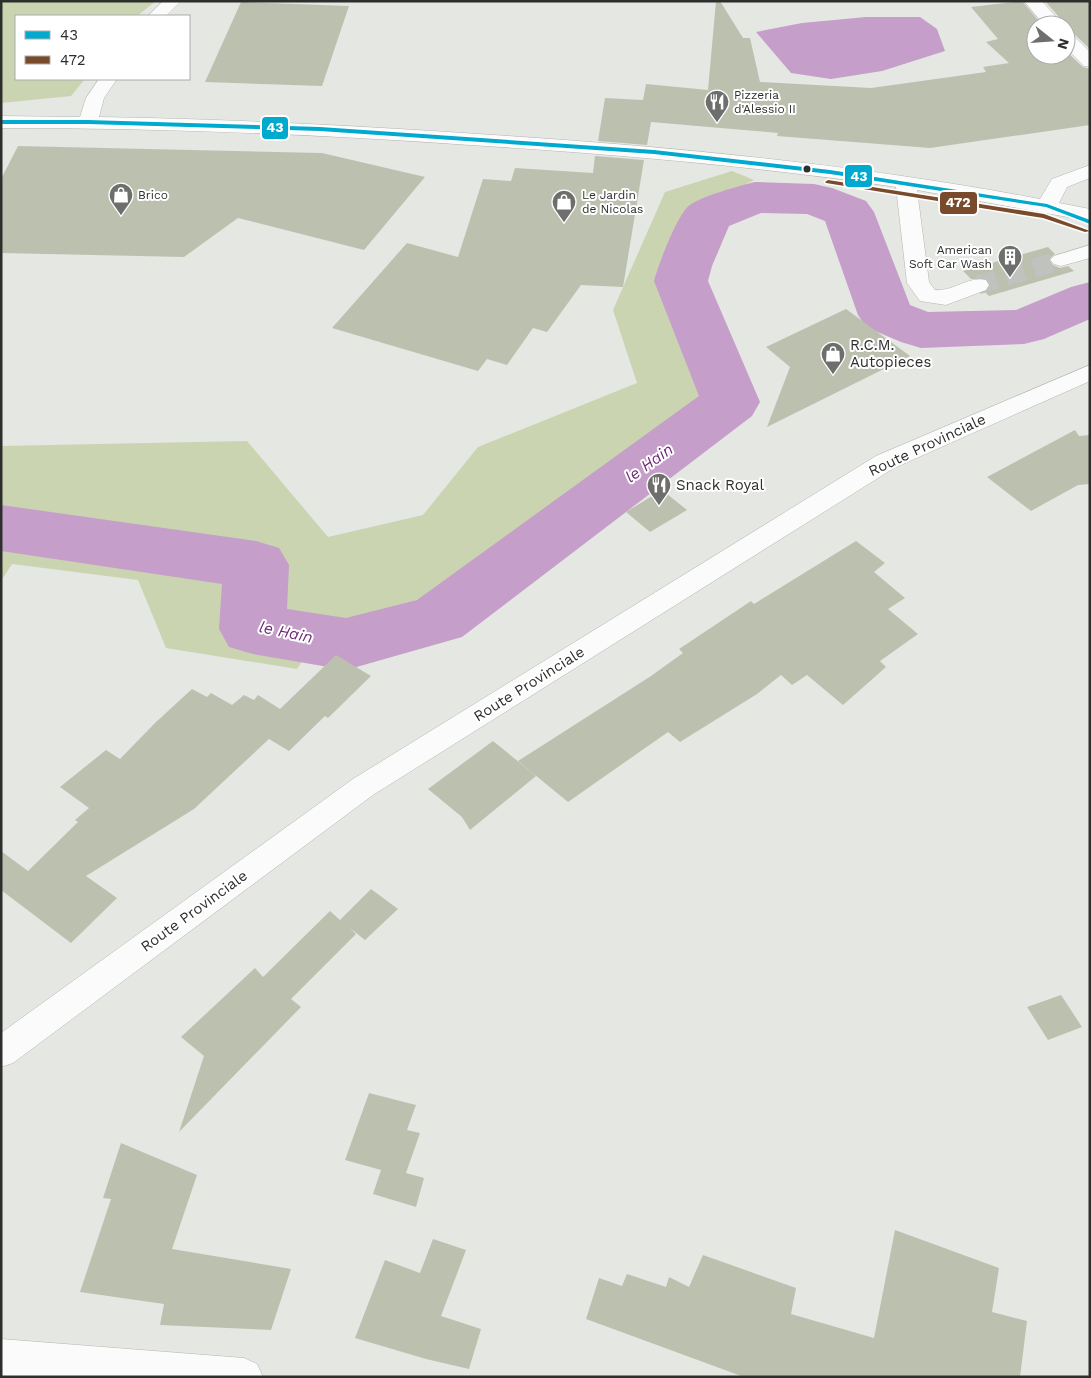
<svg xmlns="http://www.w3.org/2000/svg" width="1091" height="1378" viewBox="0 0 1091 1378" font-family="'Work Sans',sans-serif">
<rect width="100%" height="100%" fill="#e5e7e3"/>
<path fill="#cad4b0" d="M 1,1 L 156,1 L 137,16 L 16,16 L 16,79 L 85,79 L 71,96 L 1,103 Z
M 732,171 L 754,180 L 696,211 L 671,277 L 729,383 L 660,456 L 435,595 L 325,626 L 297,669 L 166,648 L 138,580 L 12,564 L 1,581 L 1,446 L 247,441 L 328,537 L 423,515 L 478,447 L 637,383 L 613,310 L 665,192 Z"/>
<path fill="#c59ec9" d="M 866,17 L 920,17 L 937,29 L 945,51 L 882,71 L 831,79 L 791,73 L 756,32 L 802,23 Z"/>
<g fill="none" stroke-linecap="round" stroke-linejoin="round">
<path fill="#c59ec9" fill-rule="evenodd" d="M 755,182 L 814,184 L 832,188 L 866,201 L 874,212 L 910,305 L 928,312 L 1016,310 L 1071,287 L 1090,282 L 1090,319 L 1044,339 L 1024,344 L 921,348 L 901,342 L 866,327 L 858,315 L 825,221 L 807,214 L 761,213 L 729,226 L 712,266 L 708,281 L 760,402 L 752,416 L 462,637 L 346,670 L 253,654 L 229,647 L 219,629 L 222,584 L 1,551 L 1,505 L 256,541 L 279,548 L 289,565 L 287,609 L 346,618 L 417,600 L 699,396 L 654,281 C 658,266 678,212 690,205 C 702,196 739,186 755,182 Z"/>
</g>
<path fill="#bcc1af" d="M 716,1 L 720,1 L 743,38 L 750,38 L 760,82 L 871,88 L 986,72 L 983,67 L 1009,63 L 986,42 L 998,39 L 971,7 L 1022,1 L 1042,25 L 1036,25 L 1036,55 L 1066,55 L 1066,51 L 1083,67 L 1090,69 L 1090,125 L 930,148 L 777,136 L 778,133 L 651,122 L 647,145 L 598,141 L 605,98 L 643,100 L 646,84 L 708,90 Z
M 1045,1 L 1090,1 L 1090,49 L 1073,33 L 1066,31 L 1066,25 Z
M 241,2 L 349,6 L 322,86 L 205,82 Z
M 18,146 L 322,153 L 425,177 L 364,250 L 238,218 L 184,257 L 1,253 L 1,179 Z
M 595,156 L 644,160 L 623,287 L 581,285 L 547,332 L 533,328 L 507,365 L 487,359 L 478,371 L 332,328 L 407,243 L 458,257 L 483,179 L 511,181 L 515,168 L 593,173 Z
M 1048,247 L 1055,254 L 1048,260 L 1053,265 L 1060,268 L 1068,266 L 1074,271 L 989,296 L 985,292 L 991,286 L 988,279 L 971,279 L 963,271 Z
M 846,309 L 910,356 L 767,427 L 790,367 L 766,347 Z
M 1075,430 L 1079,436 L 1090,435 L 1090,484 L 1078,485 L 1031,511 L 987,477 Z
M 662,490 L 687,510 L 650,532 L 626,512 Z
M 856,541 L 885,563 L 874,572 L 905,598 L 888,609 L 918,634 L 880,661 L 886,667 L 843,705 L 807,675 L 792,685 L 781,675 L 757,694 L 680,742 L 668,732 L 568,802 L 518,761 L 651,676 L 683,653 L 679,649 L 751,601 L 754,604 Z
M 336,655 L 371,676 L 328,718 L 325,716 L 289,751 L 269,739 L 194,809 L 86,876 L 117,898 L 71,943 L 1,890 L 1,851 L 28,871 L 78,822 L 75,820 L 89,808 L 60,787 L 106,750 L 120,759 L 155,723 L 192,689 L 207,697 L 211,693 L 232,705 L 244,695 L 254,700 L 258,695 L 280,709 Z
M 493,741 L 536,776 L 470,830 L 462,817 L 428,789 Z
M 371,889 L 398,909 L 365,940 L 350,928 L 356,934 L 291,999 L 301,1007 L 179,1132 L 204,1056 L 181,1037 L 255,968 L 263,977 L 330,911 L 340,920 Z
M 1061,995 L 1082,1027 L 1048,1040 L 1027,1007 Z
M 369,1093 L 416,1105 L 407,1130 L 420,1133 L 406,1173 L 424,1178 L 416,1207 L 373,1194 L 381,1170 L 345,1160 Z
M 121,1143 L 197,1175 L 172,1249 L 291,1269 L 271,1330 L 160,1325 L 164,1304 L 80,1292 L 111,1199 L 103,1198 Z
M 895,1230 L 999,1268 L 992,1312 L 1027,1321 L 1020,1377 L 744,1377 L 586,1319 L 599,1278 L 622,1286 L 627,1274 L 666,1287 L 669,1277 L 689,1287 L 703,1255 L 796,1288 L 791,1314 L 874,1338 Z
M 433,1239 L 466,1250 L 441,1316 L 481,1329 L 469,1369 L 426,1359 L 355,1338 L 385,1260 L 420,1273 Z"/>
<g fill="none" stroke-linecap="round" stroke-linejoin="round">
<path stroke="#c0c2bf" stroke-width="19" stroke-dasharray="19 10" stroke-linecap="butt" d="M 978,285 L 1061,260"/>
<defs>
<path id="minor" d="M 163,1 L 181,1 L 166,16 L 148,16 Z
M 1024,1 L 1042,1 L 1063,25 L 1044,25 Z
M 1066,33 L 1072,34 L 1090,52 L 1090,67 L 1084,66 L 1066,48 Z
M 99,79 L 117,79 L 104,98 L 99,117 C 230,119 362,126 493,135 C 677,147 860,165 1040,199 L 1052,179 L 1090,165 L 1090,178 L 1067,187 L 1059,203 L 1090,209 L 1090,221 L 917,190 L 929,282 L 935,290 C 953,292 967,276 986,280 L 989,285 L 986,290 L 946,305 L 920,301 L 907,283 L 896,187 C 755,166 613,154 470,145 C 314,134 158,128 1,128 L 1,116 L 80,117 L 86,98 Z
M 1090,245 L 1090,258 L 1061,266 L 1054,264 L 1050,260 L 1054,256 Z
M 1,1339 L 244,1358 L 257,1364 L 263,1377 L 1,1377 Z"/>
<path id="major" d="M 1090,365 L 1090,381 L 894,468 L 373,795 L 13,1063 L 1,1067 L 1,1033 L 353,779 L 876,456 Z"/>
</defs>
<use href="#minor" stroke="#b5b6b3" stroke-width="1"/>
<use href="#major" stroke="#b5b6b3" stroke-width="1"/>
<use href="#minor" fill="#fbfbfb" fill-rule="evenodd"/>
<use href="#major" fill="#fbfbfb" fill-rule="evenodd"/>
<defs>
<path id="bus-1" d="M 1,120 L 88,120 L 320,127 L 654,150 L 830,170 L 1047,204 L 1090,220 L 1090,224 L 1046,207 L 830,174 L 654,154 L 320,131 L 88,124 L 1,124 Z"/>
<path id="bus-2" d="M 828,180 L 1044,214 L 1090,231 L 1085,232 L 1043,218 L 826,183 L 825,182 Z"/>
</defs>
<use href="#bus-1" stroke="#fff" stroke-width="3"/>
<use href="#bus-2" stroke="#fff" stroke-width="3"/>
<use href="#bus-1" fill="#00a9ce" fill-rule="evenodd"/>
<use href="#bus-2" fill="#7a4b2a" fill-rule="evenodd"/>
</g>
<defs>
<symbol id="restaurant-pin" viewBox="-11 -11 22 30"><path d="M0 17L-7.5 6A9.5 9.5 0 1 1 7.5 6Z" fill="#6e6f6d" stroke="#fff"/><path d="M-5-6h1v4h1v-4h1v4h1v-4h1v5L-1.5 .5V6h-2V.5L-5-1ZM5-6V6H3V1.5H1.5Q1.5-4 5-6Z" fill="#fff"/></symbol>
<symbol id="shop-pin" viewBox="-11 -11 22 30"><path d="M0 17L-7.5 6A9.5 9.5 0 1 1 7.5 6Z" fill="#6e6f6d" stroke="#fff"/><path d="M-5-2.5h2.3a2.7 3.5 0 0 1 5.4 0H5L5.5 6h-11ZM-1.5-2.5h3a1.5 2.3 0 0 0-3 0Z" fill="#fff"/></symbol>
<symbol id="building-pin" viewBox="-11 -11 22 30"><path d="M0 17L-7.5 6A9.5 9.5 0 1 1 7.5 6Z" fill="#6e6f6d" stroke="#fff"/><path d="M-4-6H4V6H1V3H-1V6H-4ZM-2.5-4.3h1.7v1.8h-1.7ZM.8-4.3h1.7v1.8H.8ZM-2.5-1h1.7V.8h-1.7ZM.8-1h1.7V.8H.8Z" fill="#fff"/></symbol>
</defs>
<g fill-rule="evenodd">
<use href="#restaurant-pin" x="703" y="88" width="28" height="38"/>
<use href="#shop-pin" x="107" y="181" width="28" height="38"/>
<use href="#shop-pin" x="550" y="188" width="28" height="38"/>
<use href="#building-pin" x="996" y="243" width="28" height="38"/>
<use href="#shop-pin" x="819" y="340" width="28" height="38"/>
<use href="#restaurant-pin" x="645" y="471" width="28" height="38"/>
</g>
<circle fill="#2e2f2d" stroke="#fff" stroke-width="2" cx="807" cy="169" r="4.5"/>
<g text-anchor="middle" dominant-baseline="central" stroke-width="4" stroke-linejoin="round" paint-order="stroke">
<g font-size="12" fill="#2e2f2d" stroke="#fff" text-anchor="start">
<text x="734" y="95">Pizzeria<tspan x="734" dy="14">d'Alessio II</tspan></text>
<text x="138" y="195">Brico</text>
<text x="582" y="195">Le Jardin<tspan x="582" dy="14">de Nicolas</tspan></text>
<text x="992" y="250" text-anchor="end">American<tspan x="992" dy="14">Soft Car Wash</tspan></text>
</g>
<g font-size="15" fill="#2e2f2d" stroke="#fff" text-anchor="start">
<text x="850" y="345">R.C.M.<tspan x="850" dy="17">Autopieces</tspan></text>
<text x="676" y="485">Snack Royal</text>
</g>
<g font-size="15" fill="#2e2f2d" stroke="#fff">
<text transform="translate(927 445) rotate(-25)">Route Provinciale</text>
<text transform="translate(529 684) rotate(-32)">Route Provinciale</text>
<text transform="translate(194 911) rotate(-36)">Route Provinciale</text>
</g>
<g font-size="16" font-style="italic" fill="#702a79" stroke="#fff">
<text transform="translate(649 463) rotate(-36)">le Hain</text>
<text transform="translate(286 632) rotate(12)">le Hain</text>
</g>
</g>
<g stroke="#fff" stroke-width="2">
<rect x="261" y="116" width="28" height="24" rx="5" fill="#00a9ce"/>
<rect x="844" y="164" width="29" height="24" rx="5" fill="#00a9ce"/>
<rect x="939" y="191" width="39" height="24" rx="5" fill="#7a4b2a"/>
</g>
<g font-size="14" text-anchor="middle" font-weight="bold" fill="#fff">
<text x="275" y="132">43</text>
<text x="859" y="181">43</text>
<text x="958" y="207">472</text>
</g>
<rect width="1091" height="1378" fill="none" stroke="#2e2f2d" stroke-width="5"/>
<rect x="15" y="15" width="175" height="65" fill="#ffffff" stroke="#abacab"/>
<rect x="25" y="31" width="25" height="8" fill="#00a9ce" stroke="#abacab"/>
<text x="60" y="40" font-size="15" fill="#2e2f2d">43</text>
<rect x="25" y="56" width="25" height="8" fill="#7a4b2a" stroke="#abacab"/>
<text x="60" y="65" font-size="15" fill="#2e2f2d">472</text>
<g transform="translate(1051 40) rotate(107)"><circle r="24" fill="#ffffff" stroke="#abacab"/>
<path d="M0-4L9 19L0 12L-9 19Z" fill="#6e6f6d"/>
<text y="-8" font-size="14" font-weight="bold" text-anchor="middle" fill="#2e2f2d">N</text>
</g>
</svg>
